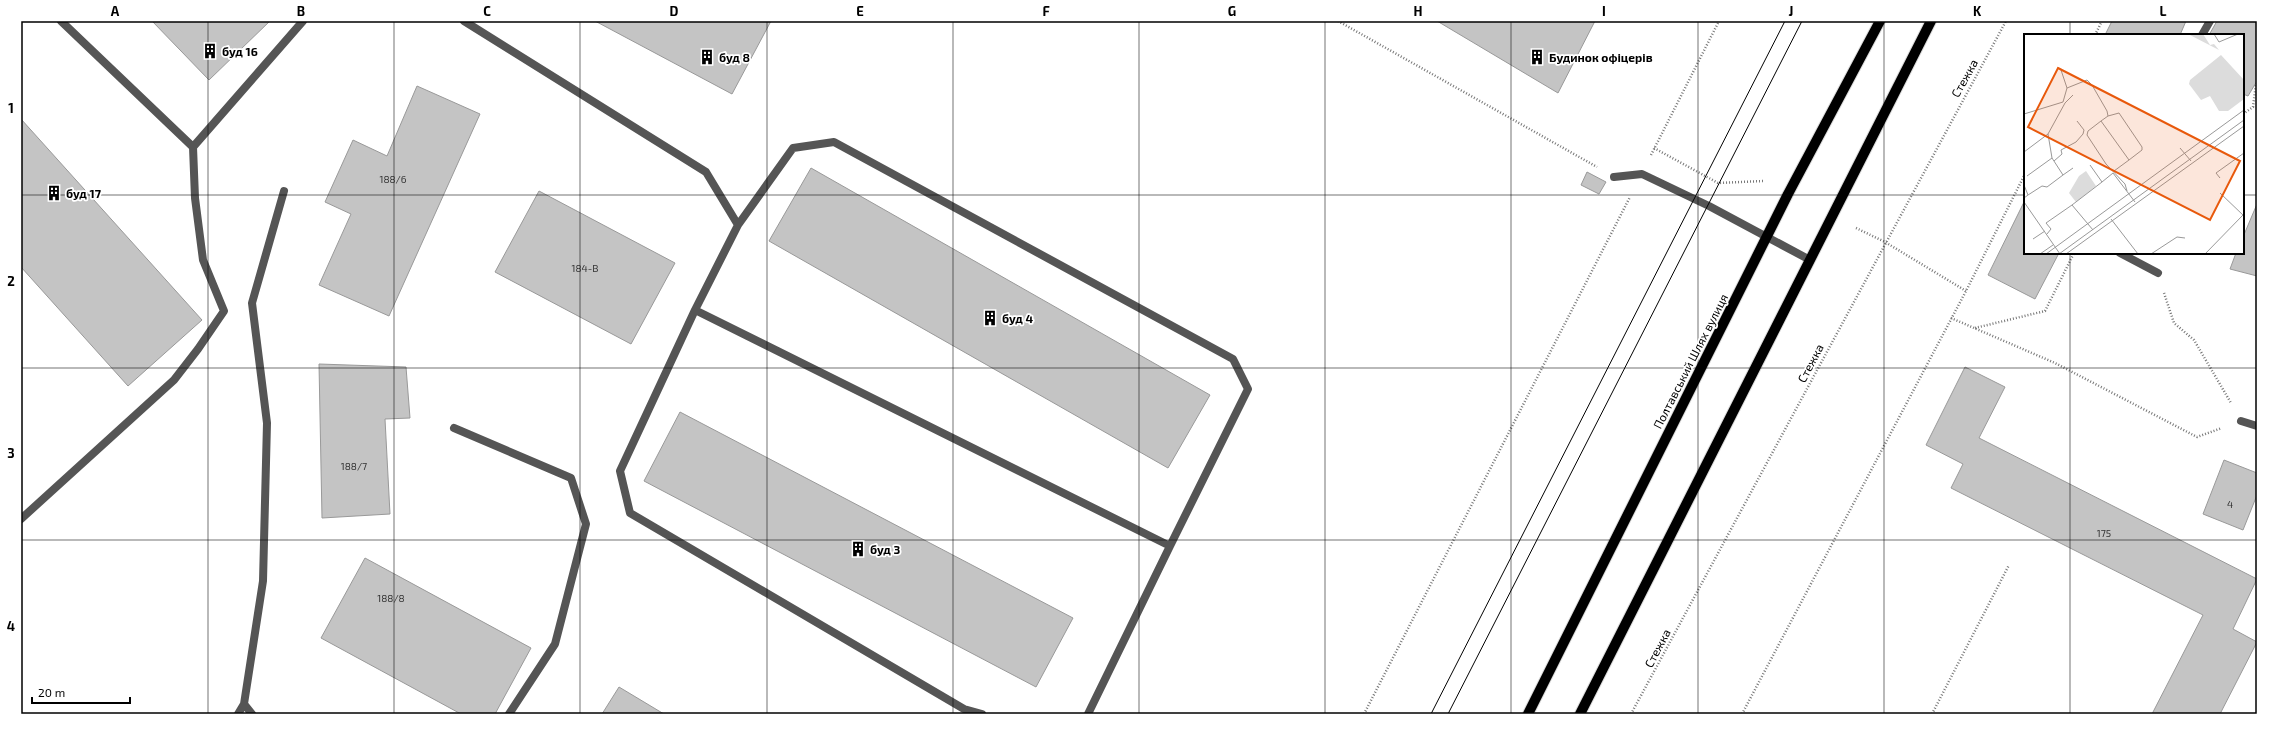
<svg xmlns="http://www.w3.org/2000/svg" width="2278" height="735" viewBox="0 0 2278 735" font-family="'Exo 2',sans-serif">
<rect width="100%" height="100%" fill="#fff"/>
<path fill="#c4c4c4" stroke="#999" d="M 152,21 L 270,21 L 209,80 Z
M 595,21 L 771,21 L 732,94 Z
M 1437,21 L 1595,21 L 1558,93 Z
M 2112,21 L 2186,21 L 2180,35 L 2105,35 Z
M 2217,21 L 2257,21 L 2257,81 L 2248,96 L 2243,94 L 2243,35 L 2209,35 Z
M 417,86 L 480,114 L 389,316 L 319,285 L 351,214 L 325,202 L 353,140 L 387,156 Z
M 21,119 L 202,320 L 128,386 L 21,267 Z
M 811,168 L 1210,395 L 1168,468 L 769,241 Z
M 1587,172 L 1606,182 L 1599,194 L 1581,185 Z
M 539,191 L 675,263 L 631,344 L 495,272 Z
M 2025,200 L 2025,253 L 2059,253 L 2035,299 L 1988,275 Z
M 2257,204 L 2257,276 L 2230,269 L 2236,253 L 2243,253 L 2243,237 Z
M 319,364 L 406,367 L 410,418 L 385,419 L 390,514 L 322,518 Z
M 1965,367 L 2005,387 L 1979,438 L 2257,579 L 2233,629 L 2257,642 L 2220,714 L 2152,714 L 2203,615 L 1951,488 L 1963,464 L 1926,445 Z
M 680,412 L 1073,618 L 1036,687 L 644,481 Z
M 2224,460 L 2257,473 L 2257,495 L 2243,530 L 2203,514 Z
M 365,558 L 531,648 L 495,714 L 461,714 L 321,638 Z
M 619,687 L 664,714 L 602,714 Z"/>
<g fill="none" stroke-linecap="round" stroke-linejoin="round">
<defs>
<path id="primary" d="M 1528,714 L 1788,194 L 1880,21
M 1580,714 L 1931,21"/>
</defs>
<use href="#primary" stroke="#dbdbdb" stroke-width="12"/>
<path stroke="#777" stroke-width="2.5" stroke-dasharray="1 2" stroke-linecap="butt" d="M 1338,21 L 1597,167
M 2095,35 L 2102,21
M 2243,114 L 2253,107 L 2256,84
M 1654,148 L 1718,183 L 1764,181
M 1651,155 L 1719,21
M 1856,228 L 1885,242 L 1966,291
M 2164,293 L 2174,323 L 2194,340 L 2231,403
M 1951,318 L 2055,363 L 2197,437 L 2222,428
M 1975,328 L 2045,311 L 2074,253
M 1364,714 L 1630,197
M 1631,714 L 2006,21
M 1742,714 L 1966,291 L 2025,174
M 1932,714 L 2009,565"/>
<path stroke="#555" stroke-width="8" d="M 61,21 L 193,147 L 303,21
M 464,21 L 706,172 L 738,225 L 695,310
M 2202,35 L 2210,21
M 1614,177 L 1642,174 L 1709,206 L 1810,260
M 738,225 L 793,148 L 834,142 L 1233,359 L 1248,389 L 1170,546
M 2120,253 L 2158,273
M 454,428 L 571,478 L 586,524 L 555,644 L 509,714
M 21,519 L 174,380 L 198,349 L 224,311 L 203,260 L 195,198 L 193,147
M 244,704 L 252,714
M 238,714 L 244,704 L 263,581 L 267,423 L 252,303 L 284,191
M 982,714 L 964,709 L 630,513 L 620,471 L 695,310 L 1170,546 L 1088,714"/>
<path stroke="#555" stroke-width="8" d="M 2241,421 L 2257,426"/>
<use href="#primary" stroke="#000" stroke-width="10"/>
<path stroke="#000" stroke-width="1" d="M 1431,714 L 1785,21
M 1448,714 L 1802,21"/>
</g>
<path fill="none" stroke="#000" stroke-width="1" stroke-opacity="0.55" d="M 208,21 L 208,714M 394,21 L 394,714M 580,21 L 580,714M 767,21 L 767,714M 953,21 L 953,714M 1139,21 L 1139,714M 1325,21 L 1325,714M 1511,21 L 1511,714M 1698,21 L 1698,714M 1884,21 L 1884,714M 2070,21 L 2070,35M 21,195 L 2025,195M 2243,195 L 2257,195M 2070,253 L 2070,714M 21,368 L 2257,368M 21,540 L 2257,540"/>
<defs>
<symbol id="building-bare" viewBox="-9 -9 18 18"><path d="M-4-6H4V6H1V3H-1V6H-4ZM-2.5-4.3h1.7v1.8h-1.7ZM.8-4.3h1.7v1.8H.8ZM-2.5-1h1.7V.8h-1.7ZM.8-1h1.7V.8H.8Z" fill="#000" stroke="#fff" stroke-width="2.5" paint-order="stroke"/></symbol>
</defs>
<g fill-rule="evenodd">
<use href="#building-bare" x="199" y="40" width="22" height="22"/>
<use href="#building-bare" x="696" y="46" width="22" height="22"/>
<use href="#building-bare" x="1526" y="46" width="22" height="22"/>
<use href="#building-bare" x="43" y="182" width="22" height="22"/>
<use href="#building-bare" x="979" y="307" width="22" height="22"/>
<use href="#building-bare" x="847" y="538" width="22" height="22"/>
</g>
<g text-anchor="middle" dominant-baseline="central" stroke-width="3.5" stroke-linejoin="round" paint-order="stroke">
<g font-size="10" fill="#313131">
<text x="393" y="179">188/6</text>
<text x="585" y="268">184-В</text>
<text x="354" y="466">188/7</text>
<text x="2230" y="504">4</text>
<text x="2104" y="533">175</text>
<text x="391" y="598">188/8</text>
</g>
<g font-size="12" font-weight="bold" fill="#000" stroke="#fff" text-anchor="start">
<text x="222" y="51">буд 16</text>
<text x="719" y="57">буд 8</text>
<text x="1549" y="57">Будинок офіцерів</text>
<text x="66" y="193">буд 17</text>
<text x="1002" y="318">буд 4</text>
<text x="870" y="549">буд 3</text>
</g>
<g font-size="12" fill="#000" stroke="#fff">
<text transform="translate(1964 78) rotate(-61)">Стежка</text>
<text transform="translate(1690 361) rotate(-63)">Полтавський Шлях вулиця</text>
<text transform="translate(1810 363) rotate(-62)">Стежка</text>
<text transform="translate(1657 648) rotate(-62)">Стежка</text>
</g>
</g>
<g transform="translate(2024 34)">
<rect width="220" height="220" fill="#fff"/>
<path d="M 164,0 L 179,0 L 186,11 L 190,10 L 195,16 ZM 197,21 L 220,46 L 220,65 L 204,77 L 195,77 L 186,62 L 177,66 L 165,50 L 166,46 ZM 62,137 L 72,152 L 52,168 L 45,159 L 55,142 Z" fill="#dcdcdc"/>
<path fill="none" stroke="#999" stroke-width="1" d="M 190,0 L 195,8 L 214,0M 37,36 L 43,54 L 63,46 L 68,51 L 83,77 L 84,82 L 77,87M 0,80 L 39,68 L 43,54M 84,82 L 95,79 L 118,113 L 118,116 L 105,126M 156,114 L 167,127M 0,118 L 24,100 L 41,69 L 49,61M 30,127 L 38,120 L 37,116 L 52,108 L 59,100 L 60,96 L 53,87M 66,131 L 78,148 L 89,139 L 111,168M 90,137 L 105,126 L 77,87 L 64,97 L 63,101 L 82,130 L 101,150 L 103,157M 39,141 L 49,134M 3,142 L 28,124 L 24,100M 196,144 L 192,139 L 220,119M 0,151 L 4,161 L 0,164M 196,159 L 220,182M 4,161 L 18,152 L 23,153 L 39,141 L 28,124M 0,168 L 36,220M 87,185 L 114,220M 69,196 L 48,171 L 78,148M 23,200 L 27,195 L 22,189 L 48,171M 9,205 L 21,197M 16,220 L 29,211M 22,220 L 220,76M 35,220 L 220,86M 42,220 L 220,92M 127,220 L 153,203 L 161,204M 181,220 L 219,181"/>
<path fill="#e8590c" fill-opacity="0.15" stroke="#e8590c" stroke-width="2" d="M 34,34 L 216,127 L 186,186 L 4,93 Z"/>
<rect width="220" height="220" fill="none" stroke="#000" stroke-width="2"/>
</g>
<rect width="2278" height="735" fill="none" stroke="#ffffff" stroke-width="44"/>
<path d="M32 697v6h98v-6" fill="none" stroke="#000000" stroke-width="2"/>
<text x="38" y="697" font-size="12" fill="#000000" stroke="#ffffff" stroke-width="3" paint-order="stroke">20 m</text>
<rect x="22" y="22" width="2234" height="691" fill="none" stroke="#000" stroke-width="1.5"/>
<g font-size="13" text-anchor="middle" font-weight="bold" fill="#000">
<text x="115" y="16">A</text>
<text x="301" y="16">B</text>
<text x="487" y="16">C</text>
<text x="674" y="16">D</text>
<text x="860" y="16">E</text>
<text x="1046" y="16">F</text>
<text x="1232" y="16">G</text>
<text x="1418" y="16">H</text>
<text x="1604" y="16">I</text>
<text x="1791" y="16">J</text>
<text x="1977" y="16">K</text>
<text x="2163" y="16">L</text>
<text x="11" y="113">1</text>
<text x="11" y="286">2</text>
<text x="11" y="458">3</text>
<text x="11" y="631">4</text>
</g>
</svg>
